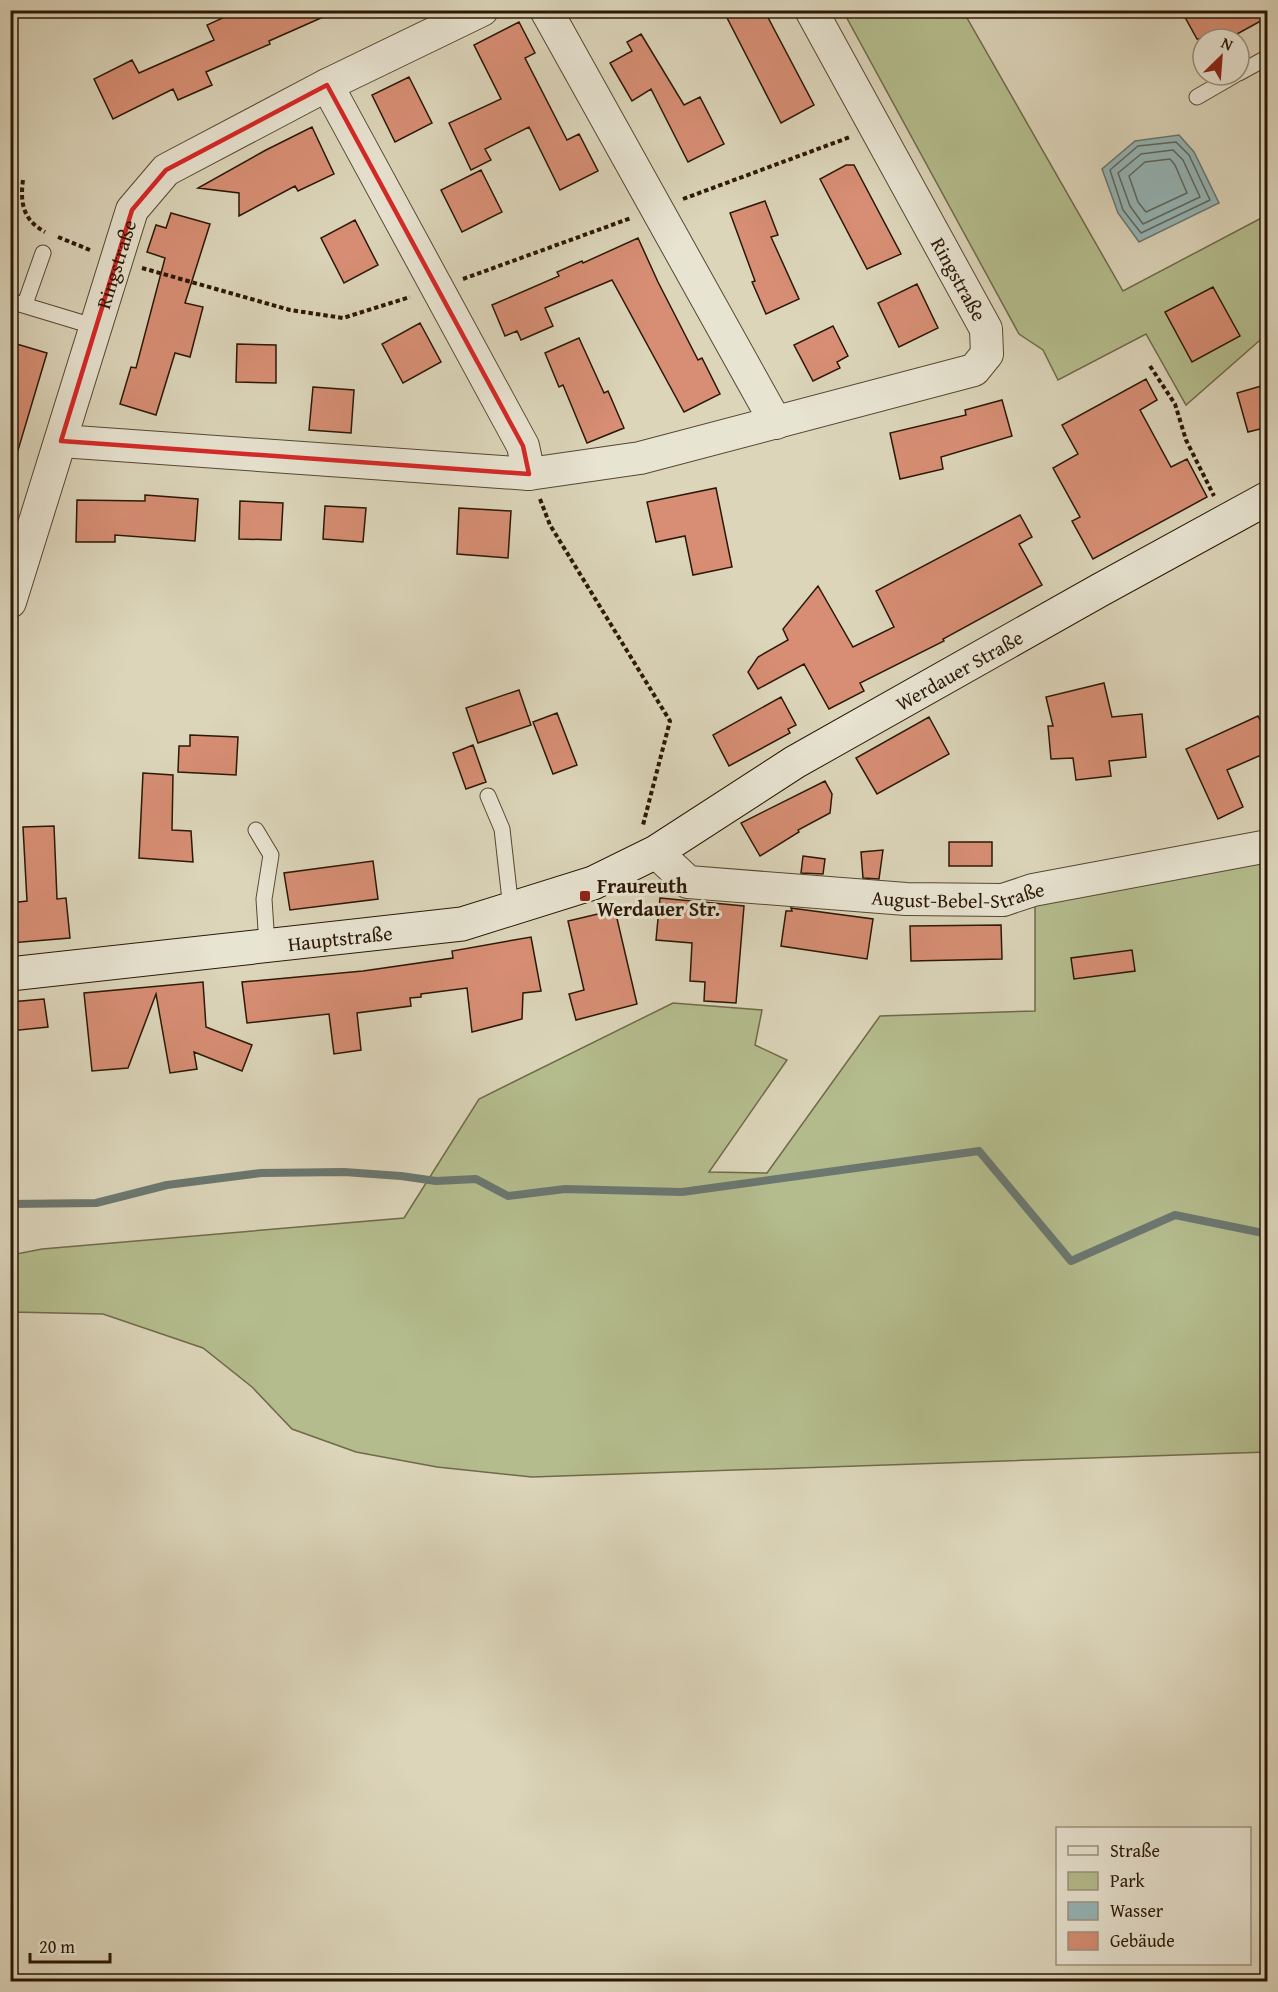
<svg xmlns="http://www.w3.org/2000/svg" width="1278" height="1992" viewBox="0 0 1278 1992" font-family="'Gentium Book Plus',serif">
<rect width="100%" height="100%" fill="#dcd5ba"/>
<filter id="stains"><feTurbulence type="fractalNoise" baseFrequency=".00333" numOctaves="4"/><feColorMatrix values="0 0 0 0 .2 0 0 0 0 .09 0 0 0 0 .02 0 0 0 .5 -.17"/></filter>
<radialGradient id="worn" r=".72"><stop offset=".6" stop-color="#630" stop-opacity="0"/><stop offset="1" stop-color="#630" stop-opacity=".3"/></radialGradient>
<path fill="#b4bc8d" stroke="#706a49" stroke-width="1.5" d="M 843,11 L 963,11 L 1123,291 L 1267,215 L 1267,334 L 1186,405 L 1146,334 L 1058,380 L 1043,350 L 1019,334 Z
M 1267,856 L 1267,1452 L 532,1477 L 437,1467 L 356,1452 L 292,1429 L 252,1387 L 203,1348 L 103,1314 L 11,1312 L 11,1255 L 42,1249 L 404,1218 L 479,1099 L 673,1003 L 762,1010 L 755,1045 L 787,1060 L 709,1172 L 767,1173 L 880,1016 L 1035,1011 L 1035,897 Z"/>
<path fill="#95b6b8" stroke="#6b7770" stroke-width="1.5" d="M 1179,135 L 1194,152 L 1219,203 L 1139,242 L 1118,213 L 1102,169 L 1135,141 Z"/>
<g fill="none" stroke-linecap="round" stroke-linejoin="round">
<path stroke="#60675e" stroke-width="1.5" d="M 1176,142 L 1189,155 L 1210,200 L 1141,233 L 1123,210 L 1110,170 L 1138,146 Z
M 1173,150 L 1183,160 L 1200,197 L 1143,224 L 1130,206 L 1118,173 L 1141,154 Z
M 1170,159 L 1175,165 L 1187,193 L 1146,212 L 1138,202 L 1129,176 L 1145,162 Z"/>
<path stroke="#6b7770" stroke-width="8" d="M 10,1204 L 96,1203 L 167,1185 L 261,1173 L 344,1172 L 401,1176 L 436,1181 L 476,1179 L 508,1196 L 565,1189 L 682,1192 L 979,1151 L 1071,1261 L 1175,1215 L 1268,1234"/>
</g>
<path fill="#d78e74" stroke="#2b1805" stroke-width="1.5" d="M 240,10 L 339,10 L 269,41 L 270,44 L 206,72 L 212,85 L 178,100 L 173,89 L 113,119 L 94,79 L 132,60 L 139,73 L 214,40 L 207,25 Z
M 723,10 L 764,10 L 814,105 L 781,123 Z
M 1181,10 L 1268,10 L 1268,17 L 1228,39 L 1197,39 Z
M 519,22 L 535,53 L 525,58 L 567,140 L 579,134 L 598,171 L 560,190 L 529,127 L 485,149 L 491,160 L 471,170 L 449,123 L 501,99 L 474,45 Z
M 641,34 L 684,105 L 700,97 L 724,144 L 688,162 L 651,89 L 632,101 L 610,63 L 632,51 L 627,42 Z
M 409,77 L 432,123 L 395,142 L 372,95 Z
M 312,127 L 334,174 L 298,191 L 295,186 L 239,216 L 239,193 L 198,188 L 266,150 Z
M 846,165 L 854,165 L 901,254 L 867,269 L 820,179 Z
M 481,170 L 502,212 L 462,232 L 441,190 Z
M 765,201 L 778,235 L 771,237 L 799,299 L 766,314 L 752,282 L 755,281 L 730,213 Z
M 171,213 L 210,224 L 185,303 L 203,307 L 190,357 L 175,353 L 156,415 L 120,404 L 131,367 L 136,368 L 165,258 L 147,252 L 156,225 L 166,228 Z
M 355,220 L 378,265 L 344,283 L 321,238 Z
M 638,238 L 658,282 L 698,360 L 702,358 L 720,394 L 684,412 L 612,280 L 545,308 L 553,326 L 521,340 L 517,331 L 505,336 L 492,305 L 559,276 L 557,272 L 582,261 L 583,263 Z
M 917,284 L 938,328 L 899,347 L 878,303 Z
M 1213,287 L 1240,336 L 1192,362 L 1165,312 Z
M 420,323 L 441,362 L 403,383 L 382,344 Z
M 833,326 L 848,356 L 837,362 L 840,368 L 813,381 L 794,345 Z
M 579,338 L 604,393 L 608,391 L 624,428 L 587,443 L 563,385 L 559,387 L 545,353 Z
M 10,342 L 47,353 L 16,457 L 10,456 Z
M 237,344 L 276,345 L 276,383 L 236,382 Z
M 1146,379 L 1157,400 L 1140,410 L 1171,467 L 1187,459 L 1207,497 L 1093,559 L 1072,521 L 1080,517 L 1053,468 L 1078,454 L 1062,425 Z
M 1268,384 L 1268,427 L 1248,432 L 1237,393 Z
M 313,387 L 354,390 L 351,433 L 309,430 Z
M 1002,400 L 1012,436 L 941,457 L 943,469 L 900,479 L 890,433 L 966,415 L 965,410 Z
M 716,488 L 732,567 L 693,575 L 685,536 L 656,542 L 647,502 Z
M 145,495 L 198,499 L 195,541 L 115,535 L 115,542 L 76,542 L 77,500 L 145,501 Z
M 240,501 L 283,503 L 281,540 L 239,539 Z
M 325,506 L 366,508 L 363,542 L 323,539 Z
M 459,508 L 511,511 L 508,558 L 457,554 Z
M 1020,515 L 1032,537 L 1019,544 L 1042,585 L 943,639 L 944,641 L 860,683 L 864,691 L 829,709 L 804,664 L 758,689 L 748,672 L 758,657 L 788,640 L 783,629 L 818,586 L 853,647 L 894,627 L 876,591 Z
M 1104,683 L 1112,717 L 1142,714 L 1146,757 L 1109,761 L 1111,776 L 1076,780 L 1073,758 L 1051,759 L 1048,726 L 1053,726 L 1046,697 Z
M 519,690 L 531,725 L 478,743 L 466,708 Z
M 781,697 L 796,725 L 788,729 L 790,733 L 729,766 L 713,735 Z
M 557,713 L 577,765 L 553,774 L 533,722 Z
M 1258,716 L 1268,736 L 1268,752 L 1227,770 L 1243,807 L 1218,819 L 1186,749 Z
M 929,717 L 949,754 L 877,794 L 856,758 Z
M 190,735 L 238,737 L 236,775 L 178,772 L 179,746 L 190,746 Z
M 473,745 L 486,782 L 466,789 L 453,753 Z
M 143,773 L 173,775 L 172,830 L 191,831 L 193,862 L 139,858 Z
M 825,781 L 832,794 L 830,813 L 798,830 L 799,832 L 760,856 L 741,823 Z
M 54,826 L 57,899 L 66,898 L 70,938 L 10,943 L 10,903 L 27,901 L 23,827 Z
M 949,842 L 992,842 L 992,866 L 949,866 Z
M 883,850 L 879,879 L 863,878 L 861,852 Z
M 803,856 L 825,859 L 823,874 L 801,873 Z
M 373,861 L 378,899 L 290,910 L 284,873 Z
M 660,898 L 744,906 L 736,1003 L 704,1001 L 705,982 L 690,981 L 692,943 L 656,940 Z
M 791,908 L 873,919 L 867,959 L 781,946 L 786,911 L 792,911 Z
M 615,910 L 637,1004 L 576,1020 L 569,994 L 584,990 L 568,921 Z
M 1001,925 L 1002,959 L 911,961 L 910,926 Z
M 531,937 L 541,991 L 523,993 L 522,1019 L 472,1032 L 467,988 L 421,994 L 421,997 L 410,998 L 411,1006 L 357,1013 L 361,1050 L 334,1054 L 329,1014 L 247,1023 L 242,982 L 363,971 L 453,958 L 452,951 Z
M 1132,950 L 1135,971 L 1074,979 L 1071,958 Z
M 203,982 L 206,1027 L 252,1045 L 242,1071 L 194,1052 L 197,1069 L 170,1073 L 156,994 L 128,1068 L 92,1071 L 84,993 Z
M 44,999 L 48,1027 L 10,1031 L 10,1002 Z"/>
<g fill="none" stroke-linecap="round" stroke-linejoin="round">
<defs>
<path id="service" d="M 1239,73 L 1268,57
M 1197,97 L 1235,75
M 10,301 L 96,327
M 25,304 L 43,253
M 488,796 L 502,829 L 511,909
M 256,830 L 271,855 L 264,899 L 267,945"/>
<g id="minor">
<path d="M 546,10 L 776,423"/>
<path d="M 327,85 L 523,446 L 529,474"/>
<path d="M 61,441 L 529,474 L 640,458 L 974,370 L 987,354 L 986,329 L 811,10"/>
<path id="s1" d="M 10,602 L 132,210 L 166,170 L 327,85 L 482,10"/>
<path id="s2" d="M 656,852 L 688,882 L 906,899 L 1003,900 L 1033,890 L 1268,846"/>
</g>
<g id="secondary">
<path id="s3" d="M 10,974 L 462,924 L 593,883 L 656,852 L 795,762 L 1100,590 L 1268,498"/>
</g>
</defs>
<use href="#service" stroke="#574732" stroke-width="17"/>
<use href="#minor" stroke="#574732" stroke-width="34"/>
<use href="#secondary" stroke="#2b1805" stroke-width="35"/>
<path stroke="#2b1805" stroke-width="4" stroke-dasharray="4.5 3" stroke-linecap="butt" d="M 23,180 C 20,203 23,220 45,232
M 683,199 L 850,137
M 58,237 L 90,250
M 142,268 L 290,310 L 343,318 L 410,297
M 463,279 L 631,218
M 1150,366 L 1175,404 L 1186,440 L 1214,496
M 540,499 L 550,525 L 670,721 L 643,825"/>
<use href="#service" stroke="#e8e4d2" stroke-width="15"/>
<use href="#minor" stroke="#e8e4d2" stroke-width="32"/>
<use href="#secondary" stroke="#e8e4d2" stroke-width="33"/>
</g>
<path fill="none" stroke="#d62828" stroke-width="4.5" stroke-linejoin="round" d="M 327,85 L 523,446 L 529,474 L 61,441 L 132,210 L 166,170 Z"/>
<rect fill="#8f2418" stroke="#e8e4d2" stroke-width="2" x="579" y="890" width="12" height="12" rx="3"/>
<g text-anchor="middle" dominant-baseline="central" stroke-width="6" stroke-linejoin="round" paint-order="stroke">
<g font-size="20" fill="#2b1805" stroke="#e8e4d2">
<text stroke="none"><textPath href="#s1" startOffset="354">Ringstraße</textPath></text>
<text transform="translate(959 279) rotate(61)">Ringstraße</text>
<text stroke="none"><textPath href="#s3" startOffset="1016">Werdauer Straße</textPath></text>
<text stroke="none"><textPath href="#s2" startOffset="315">August-Bebel-Straße</textPath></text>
<text stroke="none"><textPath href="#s3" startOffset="332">Hauptstraße</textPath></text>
</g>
<g font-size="20" font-weight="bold" fill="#2b1805" stroke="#e8e4d2" text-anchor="start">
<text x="597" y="885">Fraureuth<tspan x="597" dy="23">Werdauer Str.</tspan></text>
</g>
</g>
<rect width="1278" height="1992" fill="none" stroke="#dcd5ba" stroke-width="36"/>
<rect x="12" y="12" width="1254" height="1968" fill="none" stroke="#2b1805" stroke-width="3"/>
<rect x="18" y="18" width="1242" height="1956" fill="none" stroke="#2b1805" stroke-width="1.5"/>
<rect x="1056" y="1827" width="195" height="138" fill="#e8e4d2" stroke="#9c9280" stroke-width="1.5"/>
<rect x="1068" y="1846" width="30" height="9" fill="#e8e4d2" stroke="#9c9280" stroke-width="1.5"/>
<text x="1110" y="1857" font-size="18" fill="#2b1805">Straße</text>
<rect x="1068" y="1872" width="30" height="18" fill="#b4bc8d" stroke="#9c9280" stroke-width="1.5"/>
<text x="1110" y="1887" font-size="18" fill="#2b1805">Park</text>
<rect x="1068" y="1902" width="30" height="18" fill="#95b6b8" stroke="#9c9280" stroke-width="1.5"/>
<text x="1110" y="1917" font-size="18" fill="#2b1805">Wasser</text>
<rect x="1068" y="1932" width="30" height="18" fill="#d78e74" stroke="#9c9280" stroke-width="1.5"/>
<text x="1110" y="1947" font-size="18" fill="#2b1805">Gebäude</text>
<g transform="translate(1221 57) rotate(25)"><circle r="28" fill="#e8e4d2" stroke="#9c9280" stroke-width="1.5"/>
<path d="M0-4.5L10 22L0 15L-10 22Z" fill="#8f2418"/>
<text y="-9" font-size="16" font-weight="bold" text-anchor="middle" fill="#2b1805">N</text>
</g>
<path d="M30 1953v9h80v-9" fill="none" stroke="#2b1805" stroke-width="3"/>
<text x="39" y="1953" font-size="18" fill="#2b1805" stroke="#e8e4d2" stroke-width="4.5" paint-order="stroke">20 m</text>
<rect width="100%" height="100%" filter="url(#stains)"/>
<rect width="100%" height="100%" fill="url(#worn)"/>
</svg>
